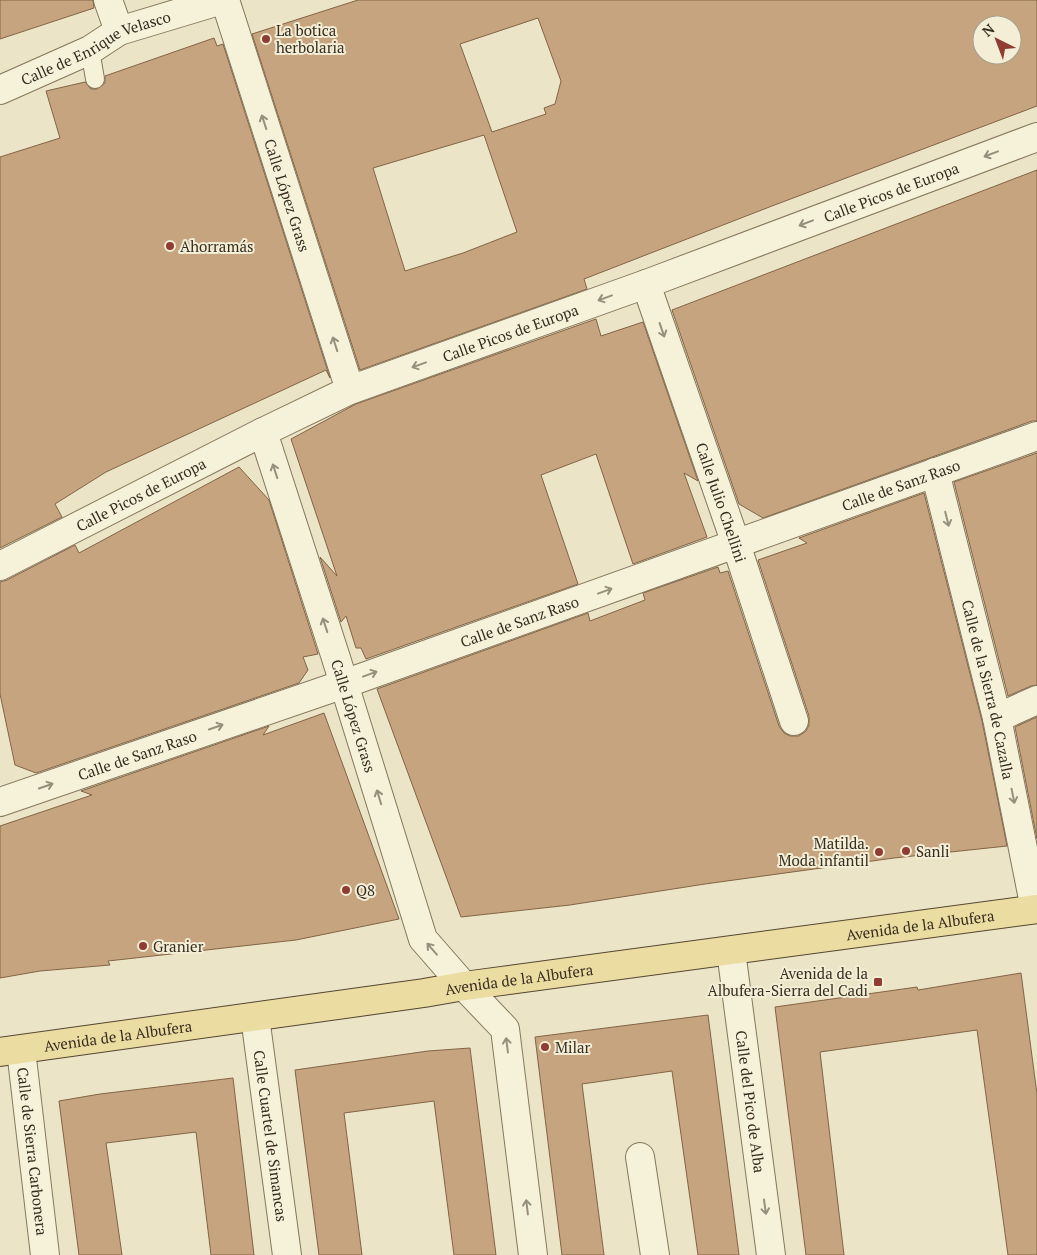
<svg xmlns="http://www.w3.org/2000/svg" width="1037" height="1255" viewBox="0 0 1037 1255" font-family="'PT Serif',serif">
<rect width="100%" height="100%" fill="#ebe4c6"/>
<path fill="#c6a47f" stroke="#826445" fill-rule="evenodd" d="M 0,0 L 93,0 L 94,8 L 0,39 Z
M 358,0 L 1037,0 L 1037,106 L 772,206 L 584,279 L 587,289 L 360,370 L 252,34 ZM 538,18 L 561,81 L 555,104 L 544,108 L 546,114 L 492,132 L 460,44 ZM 982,25 L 1012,25 L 1012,55 L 982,55 ZM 484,135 L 517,232 L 463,253 L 405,271 L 373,168 Z
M 214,38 L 217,46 L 223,44 L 330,378 L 326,370 L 106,472 L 55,504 L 62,517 L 0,548 L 0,157 L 60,138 L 46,91 L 85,82 L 91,89 L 97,89 L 105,83 L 105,76 Z
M 1037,170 L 1037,421 L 1032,421 L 763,518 L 739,504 L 672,310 Z
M 596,319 L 601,336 L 643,322 L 698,481 L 684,473 L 707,537 L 633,564 L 596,454 L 541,475 L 578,584 L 366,659 L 361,648 L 356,648 L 346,616 L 341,622 L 320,557 L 337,576 L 291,439 L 356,404 Z
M 1037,453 L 1037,685 L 1031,686 L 1008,696 L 954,482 Z
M 239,467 L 269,500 L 318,654 L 303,657 L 308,670 L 299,683 L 36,773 L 15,765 L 0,694 L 0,582 L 7,580 L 75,545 L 79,553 Z
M 924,493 L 982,721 L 1007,846 L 894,858 L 705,884 L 570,905 L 461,917 L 377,689 L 588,613 L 590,621 L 645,600 L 643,593 L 718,567 L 720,573 L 728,571 L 779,726 L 784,733 L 790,736 L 799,736 L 806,731 L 809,725 L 809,716 L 758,560 L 807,543 L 799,538 Z
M 324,713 L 399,919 L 296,940 L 108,961 L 110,965 L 40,971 L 0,978 L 0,826 L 92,795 L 81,791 L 269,726 L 263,735 Z
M 1037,717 L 1037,839 L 1015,727 Z
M 1021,973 L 1037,1094 L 1037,1255 L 1008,1255 L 977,1030 L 820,1052 L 844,1255 L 806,1255 L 775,1007 L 917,987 L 918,990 Z
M 708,1015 L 739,1255 L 698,1255 L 672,1071 L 582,1084 L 604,1255 L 562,1255 L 535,1037 Z
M 470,1048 L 496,1255 L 454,1255 L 434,1101 L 344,1113 L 362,1255 L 319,1255 L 295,1070 L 428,1051 Z
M 233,1078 L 254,1255 L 211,1255 L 196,1132 L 106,1143 L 122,1255 L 79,1255 L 59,1101 L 100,1094 Z"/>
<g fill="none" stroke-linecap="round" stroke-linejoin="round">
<defs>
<path id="service" d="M 90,50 L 95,79"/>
<g id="minor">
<path d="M 108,0 L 119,31"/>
<path id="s1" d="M 225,0 L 350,390"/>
<path id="s2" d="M 0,90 L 90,50 L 119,31 L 222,0"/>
<path id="s3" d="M 646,284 L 736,544 L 794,721"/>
<path id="s4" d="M 263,432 L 336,658 L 423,939 L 464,986 L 505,1029 L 533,1255"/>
<path id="s5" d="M 935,472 L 997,718 L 1035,909"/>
<path id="s6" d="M 0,566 L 263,432 L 350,390 L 646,284 L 1037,137"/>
<path d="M 997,718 L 1037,700"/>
<path id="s7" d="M 0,802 L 344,684 L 1037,436"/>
<path id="s8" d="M 731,951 L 771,1255"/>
<path id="s9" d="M 255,1017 L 287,1255"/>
<path id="s10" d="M 21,1050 L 45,1255"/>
<path d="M 640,1157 L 655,1255"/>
</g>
<g id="primary">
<path id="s11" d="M 0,1052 L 424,993 L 464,986 L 1037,909"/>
</g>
</defs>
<use href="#service" stroke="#85775d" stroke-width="20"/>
<use href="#minor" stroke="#85775d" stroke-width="30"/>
<use href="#primary" stroke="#534531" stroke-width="30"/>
<use href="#service" stroke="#f6f1d9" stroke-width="18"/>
<use href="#minor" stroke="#f6f1d9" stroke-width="28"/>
<use href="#primary" stroke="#ebdca1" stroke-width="28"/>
</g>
<defs><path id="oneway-shaft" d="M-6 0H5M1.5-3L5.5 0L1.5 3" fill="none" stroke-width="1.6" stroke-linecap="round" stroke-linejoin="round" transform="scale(1.25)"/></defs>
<g stroke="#968f7c">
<use href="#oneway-shaft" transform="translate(264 122) rotate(-108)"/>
<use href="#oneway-shaft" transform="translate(991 154) rotate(159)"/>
<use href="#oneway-shaft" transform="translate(806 223) rotate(159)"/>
<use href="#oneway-shaft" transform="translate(605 298) rotate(160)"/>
<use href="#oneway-shaft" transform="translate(662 330) rotate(71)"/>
<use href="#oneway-shaft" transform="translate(335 344) rotate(-108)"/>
<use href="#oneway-shaft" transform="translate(419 365) rotate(160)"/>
<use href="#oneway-shaft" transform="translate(275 471) rotate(-108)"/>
<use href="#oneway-shaft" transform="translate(947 519) rotate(76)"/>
<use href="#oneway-shaft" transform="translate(605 591) rotate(-20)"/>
<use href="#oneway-shaft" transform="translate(325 625) rotate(-108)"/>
<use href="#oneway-shaft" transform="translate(370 674) rotate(-20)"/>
<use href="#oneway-shaft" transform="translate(216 727) rotate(-19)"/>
<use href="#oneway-shaft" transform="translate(46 786) rotate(-19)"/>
<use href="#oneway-shaft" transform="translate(1013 796) rotate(79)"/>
<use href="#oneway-shaft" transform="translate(379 797) rotate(-107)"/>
<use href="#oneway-shaft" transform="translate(432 949) rotate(-131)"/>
<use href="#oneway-shaft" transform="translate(507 1045) rotate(-97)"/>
<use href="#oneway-shaft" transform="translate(527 1207) rotate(-97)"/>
<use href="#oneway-shaft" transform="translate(765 1207) rotate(82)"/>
</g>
<g fill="#8f3c32" stroke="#f3eed5" stroke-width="2">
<circle cx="266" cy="39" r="5"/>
<circle cx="170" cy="246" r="5"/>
<circle cx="906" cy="851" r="5"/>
<circle cx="879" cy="852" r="5"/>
<circle cx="346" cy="890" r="5"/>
<circle cx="143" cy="946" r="5"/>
<rect x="873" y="977" width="10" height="10" rx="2.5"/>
<circle cx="545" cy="1047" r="5"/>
</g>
<g text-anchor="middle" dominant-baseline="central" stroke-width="4" stroke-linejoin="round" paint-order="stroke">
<g font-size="15" fill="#362d20" stroke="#f3eed5" text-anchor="start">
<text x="276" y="30">La botica<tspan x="276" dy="17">herbolaria</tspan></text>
<text x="180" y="246">Ahorramás</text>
<text x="869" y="843" text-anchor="end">Matilda.<tspan x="869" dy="17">Moda infantil</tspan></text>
<text x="916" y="851">Sanli</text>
<text x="356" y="890">Q8</text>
<text x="153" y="946">Granier</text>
<text x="868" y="973" text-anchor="end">Avenida de la<tspan x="868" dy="17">Albufera-Sierra del Cadi</tspan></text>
<text x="555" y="1047">Milar</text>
</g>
<g font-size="15" fill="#362d20" stroke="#f3eed5">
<text stroke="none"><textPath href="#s2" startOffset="105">Calle de Enrique Velasco</textPath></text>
<text stroke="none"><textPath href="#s6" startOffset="968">Calle Picos de Europa</textPath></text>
<text stroke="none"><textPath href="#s1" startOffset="205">Calle López Grass</textPath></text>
<text stroke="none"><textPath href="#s6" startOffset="562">Calle Picos de Europa</textPath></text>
<text stroke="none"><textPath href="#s7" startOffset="955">Calle de Sanz Raso</textPath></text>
<text stroke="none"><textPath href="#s6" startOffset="158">Calle Picos de Europa</textPath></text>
<text stroke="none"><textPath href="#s3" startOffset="231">Calle Julio Chellini</textPath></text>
<text stroke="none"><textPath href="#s7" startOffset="550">Calle de Sanz Raso</textPath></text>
<text stroke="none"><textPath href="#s5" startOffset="224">Calle de la Sierra de Cazalla</textPath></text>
<text stroke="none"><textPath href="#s4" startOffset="298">Calle López Grass</textPath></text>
<text stroke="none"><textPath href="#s7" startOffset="145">Calle de Sanz Raso</textPath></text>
<text stroke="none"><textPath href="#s11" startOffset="929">Avenida de la Albufera</textPath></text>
<text stroke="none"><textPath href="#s11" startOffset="524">Avenida de la Albufera</textPath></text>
<text stroke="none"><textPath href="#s11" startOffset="119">Avenida de la Albufera</textPath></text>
<text stroke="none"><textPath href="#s8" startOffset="152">Calle del Pico de Alba</textPath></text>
<text stroke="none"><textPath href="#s9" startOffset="120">Calle Cuartel de Simancas</textPath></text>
<text stroke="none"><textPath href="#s10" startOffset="102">Calle de Sierra Carbonera</textPath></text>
</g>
</g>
<g transform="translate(997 40) rotate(318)"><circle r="24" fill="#f3eed5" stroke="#a7a18d"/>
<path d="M0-4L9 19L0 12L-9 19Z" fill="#8f3c32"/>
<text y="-8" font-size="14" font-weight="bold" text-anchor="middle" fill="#362d20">N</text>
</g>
</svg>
